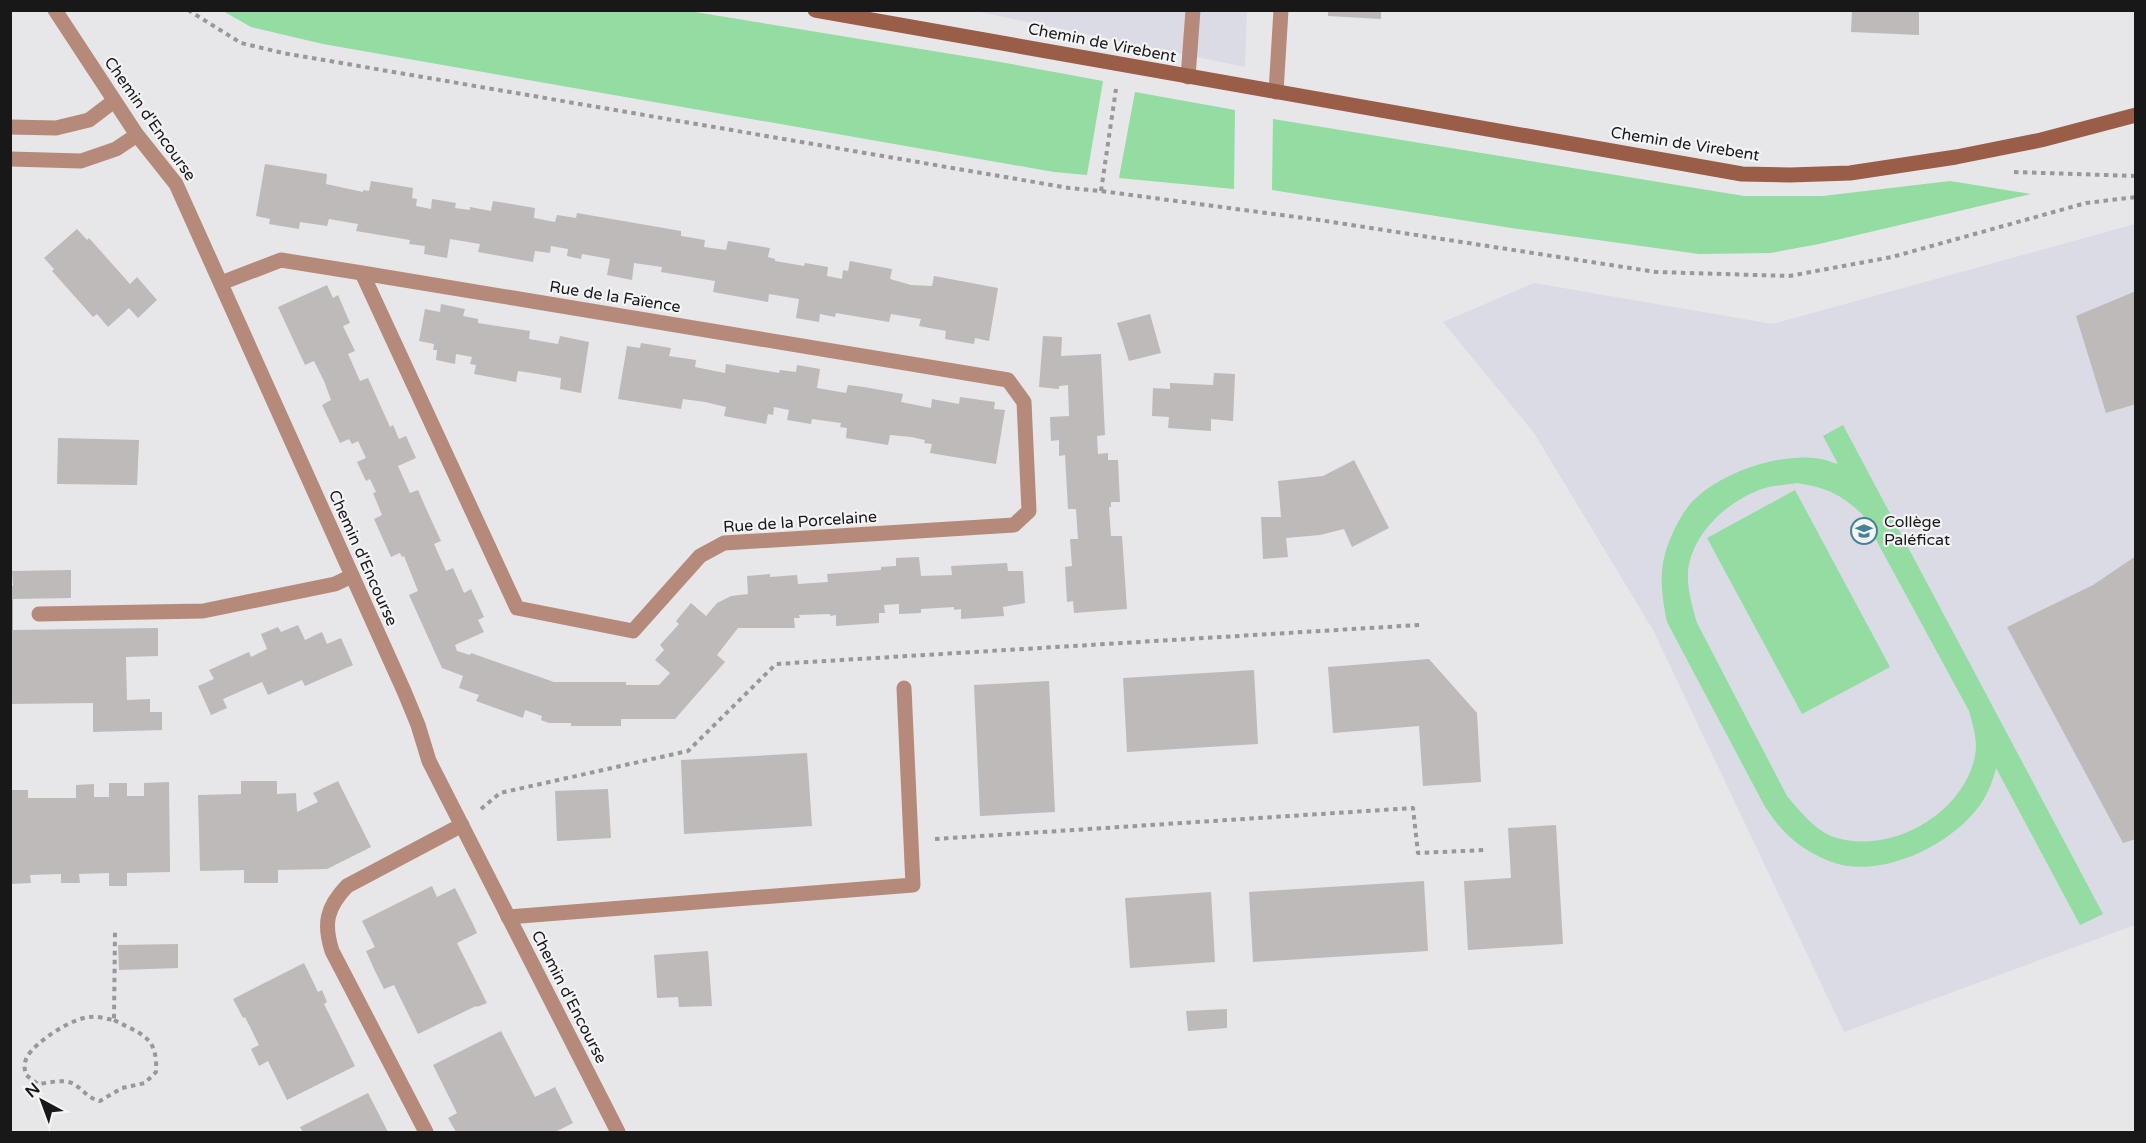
<svg xmlns="http://www.w3.org/2000/svg" width="2146" height="1143" viewBox="0 0 2146 1143" font-family="'Varela Round',sans-serif">
<rect width="100%" height="100%" fill="#e7e6e9"/>
<path fill="#dbdbe5" d="M 975,11 L 1247,11 L 1245,67 Z
M 2135,224 L 2135,925 L 1844,1032 L 1653,630 L 1534,433 L 1443,322 L 1534,283 L 1773,324 Z"/>
<path fill="#93dca2" fill-rule="evenodd" d="M 223,11 L 689,11 L 1000,62 L 1103,81 L 1087,175 L 1054,172 L 323,44 L 251,27 Z
M 1135,92 L 1235,110 L 1234,189 L 1119,178 Z
M 1273,119 L 1744,196 L 1823,196 L 1950,181 L 2031,194 L 1819,244 L 1770,253 L 1699,254 L 1518,229 L 1272,190 Z
M 1843,425 L 2103,914 L 2080,925 L 1996,768 C 1993,780 1988,794 1980,805 C 1951,846 1878,881 1829,861 C 1799,849 1781,832 1764,805 L 1667,622 C 1663,602 1659,579 1664,558 C 1668,541 1677,522 1687,508 C 1712,475 1780,451 1821,459 C 1827,460 1833,463 1838,464 L 1823,436 ZM 1797,483 C 1827,488 1839,493 1862,514 L 1969,711 C 1973,726 1978,740 1975,756 C 1963,815 1888,857 1831,836 C 1814,829 1799,810 1787,796 L 1697,623 C 1692,605 1685,583 1689,564 C 1697,528 1731,499 1765,488 C 1775,485 1786,485 1797,483 Z
M 1795,490 L 1890,667 L 1802,714 L 1707,538 Z"/>
<path fill="#bdbab9" d="M 1328,10 L 1381,10 L 1381,19 L 1328,16 Z
M 1852,10 L 1919,10 L 1919,35 L 1851,32 Z
M 265,164 L 327,174 L 326,184 L 363,192 L 363,190 L 369,191 L 371,181 L 413,188 L 412,198 L 417,199 L 416,206 L 431,209 L 432,199 L 456,203 L 455,208 L 470,210 L 470,207 L 491,211 L 493,201 L 535,208 L 534,218 L 555,222 L 557,215 L 576,218 L 577,213 L 681,231 L 681,236 L 705,240 L 704,247 L 726,250 L 728,241 L 770,248 L 768,257 L 775,259 L 775,261 L 804,266 L 805,263 L 828,267 L 827,276 L 842,279 L 843,270 L 848,271 L 850,261 L 892,269 L 890,279 L 911,285 L 932,286 L 934,276 L 998,288 L 989,341 L 975,338 L 974,344 L 945,339 L 946,331 L 919,326 L 921,319 L 891,314 L 889,322 L 836,313 L 835,317 L 820,314 L 819,322 L 796,318 L 799,299 L 769,294 L 768,302 L 713,292 L 715,281 L 661,272 L 662,267 L 634,263 L 632,280 L 607,275 L 610,259 L 582,254 L 581,259 L 567,256 L 568,249 L 551,246 L 550,253 L 535,251 L 533,262 L 478,252 L 480,244 L 450,239 L 447,258 L 424,254 L 425,246 L 409,244 L 410,240 L 356,231 L 358,224 L 329,219 L 327,226 L 300,222 L 299,229 L 269,224 L 270,219 L 256,216 Z
M 77,229 L 87,240 L 89,238 L 130,284 L 137,277 L 157,300 L 138,318 L 129,308 L 108,327 L 97,314 L 93,317 L 52,271 L 54,269 L 44,258 Z
M 327,285 L 333,298 L 338,295 L 350,323 L 343,326 L 355,351 L 348,354 L 360,381 L 368,378 L 390,427 L 393,425 L 399,439 L 406,436 L 416,458 L 398,466 L 410,493 L 418,490 L 424,504 L 441,541 L 434,544 L 446,571 L 453,568 L 464,593 L 471,589 L 484,617 L 478,620 L 484,632 L 455,645 L 457,651 L 470,655 L 471,653 L 554,682 L 626,682 L 626,685 L 659,685 L 670,673 L 655,660 L 664,650 L 660,645 L 679,624 L 676,621 L 691,603 L 706,616 L 717,603 L 731,596 L 748,594 L 747,576 L 770,574 L 770,577 L 797,575 L 798,584 L 828,582 L 827,574 L 881,570 L 881,567 L 896,566 L 896,558 L 919,557 L 921,576 L 952,575 L 951,566 L 1007,563 L 1008,571 L 1023,571 L 1025,603 L 1003,607 L 1004,616 L 961,619 L 961,609 L 954,610 L 954,607 L 921,609 L 921,613 L 899,614 L 899,604 L 884,605 L 885,613 L 879,613 L 879,623 L 836,626 L 836,615 L 830,616 L 830,614 L 799,615 L 800,618 L 794,618 L 795,628 L 738,628 L 717,655 L 725,662 L 675,719 L 621,719 L 621,726 L 571,726 L 571,723 L 549,723 L 541,720 L 542,716 L 525,710 L 523,718 L 476,701 L 479,695 L 459,688 L 463,676 L 442,668 L 409,595 L 418,591 L 404,556 L 402,557 L 400,553 L 391,557 L 374,519 L 382,515 L 373,493 L 376,492 L 370,479 L 366,481 L 357,462 L 366,458 L 358,441 L 352,444 L 349,439 L 340,443 L 322,405 L 331,400 L 324,381 L 314,361 L 305,365 L 278,307 Z
M 2136,291 L 2136,404 L 2106,413 L 2076,316 Z
M 441,304 L 465,309 L 463,316 L 478,319 L 478,323 L 530,331 L 529,339 L 558,344 L 560,336 L 589,342 L 581,393 L 560,389 L 561,378 L 538,374 L 518,371 L 516,382 L 474,374 L 476,365 L 470,364 L 472,357 L 456,354 L 455,364 L 436,360 L 437,350 L 433,350 L 434,344 L 419,341 L 425,309 L 440,312 Z
M 1150,314 L 1161,353 L 1129,361 L 1117,323 Z
M 1043,336 L 1062,337 L 1061,356 L 1101,354 L 1105,435 L 1097,436 L 1098,454 L 1108,453 L 1108,460 L 1118,460 L 1120,502 L 1111,502 L 1111,507 L 1109,507 L 1111,536 L 1122,536 L 1127,609 L 1074,613 L 1073,601 L 1067,602 L 1065,567 L 1072,566 L 1070,539 L 1078,539 L 1076,509 L 1068,509 L 1065,455 L 1059,456 L 1059,440 L 1051,441 L 1050,417 L 1069,416 L 1068,385 L 1059,386 L 1059,389 L 1039,387 Z
M 641,343 L 671,348 L 669,356 L 696,360 L 695,367 L 725,373 L 726,364 L 779,373 L 780,370 L 796,372 L 797,365 L 820,369 L 817,388 L 846,393 L 848,385 L 864,387 L 903,394 L 901,402 L 931,408 L 932,399 L 959,404 L 960,397 L 995,402 L 994,409 L 1005,410 L 996,464 L 930,453 L 932,444 L 924,443 L 925,440 L 911,437 L 890,435 L 888,445 L 846,438 L 847,428 L 840,427 L 841,423 L 812,419 L 811,424 L 787,420 L 789,410 L 774,407 L 773,415 L 768,414 L 766,424 L 724,416 L 726,407 L 705,402 L 683,399 L 681,409 L 618,399 L 627,346 L 640,348 Z
M 1214,373 L 1235,374 L 1233,421 L 1211,419 L 1211,431 L 1168,428 L 1169,417 L 1152,416 L 1153,388 L 1170,389 L 1170,383 L 1213,385 Z
M 58,438 L 139,440 L 137,485 L 57,484 Z
M 1354,460 L 1389,528 L 1352,547 L 1344,529 L 1320,535 L 1286,538 L 1288,557 L 1263,559 L 1261,517 L 1281,517 L 1278,481 L 1323,476 Z
M 2136,556 L 2136,839 L 2123,843 L 2007,627 L 2093,585 Z
M 71,570 L 71,598 L 13,599 L 13,630 L 158,628 L 158,656 L 126,657 L 127,700 L 150,699 L 150,712 L 162,712 L 162,730 L 93,732 L 93,703 L 10,704 L 10,586 L 13,586 L 12,571 Z
M 298,625 L 305,640 L 322,632 L 327,644 L 341,638 L 353,665 L 305,686 L 302,680 L 268,695 L 262,682 L 223,699 L 227,708 L 211,715 L 198,686 L 214,679 L 209,670 L 249,652 L 251,657 L 267,649 L 261,634 L 278,627 L 281,632 Z
M 1429,659 L 1477,713 L 1481,782 L 1423,786 L 1419,726 L 1333,733 L 1328,667 Z
M 1254,670 L 1258,744 L 1127,752 L 1123,678 Z
M 1049,681 L 1055,812 L 980,816 L 974,685 Z
M 807,753 L 812,826 L 684,834 L 681,760 Z
M 241,781 L 277,781 L 277,794 L 296,793 L 297,812 L 318,802 L 313,793 L 338,781 L 371,847 L 327,869 L 278,870 L 278,883 L 244,883 L 244,870 L 200,871 L 198,795 L 241,794 Z
M 169,782 L 170,872 L 127,873 L 127,886 L 109,886 L 109,873 L 79,874 L 80,883 L 61,883 L 61,874 L 30,875 L 31,883 L 10,884 L 10,790 L 28,790 L 28,798 L 76,798 L 76,785 L 94,784 L 94,797 L 109,797 L 109,783 L 127,783 L 127,796 L 144,796 L 144,783 Z
M 608,789 L 611,838 L 557,841 L 555,791 Z
M 1556,825 L 1563,944 L 1468,950 L 1464,881 L 1511,878 L 1508,828 Z
M 1424,881 L 1428,951 L 1253,962 L 1249,892 Z
M 432,886 L 437,897 L 455,888 L 473,924 L 477,933 L 457,943 L 487,1003 L 477,1007 L 476,1006 L 418,1034 L 394,985 L 384,989 L 375,971 L 366,951 L 375,947 L 362,921 Z
M 1211,892 L 1215,962 L 1130,968 L 1125,898 Z
M 178,944 L 178,968 L 119,970 L 118,945 Z
M 708,951 L 712,1006 L 679,1007 L 678,997 L 657,998 L 654,955 Z
M 304,963 L 318,992 L 322,990 L 327,1002 L 324,1004 L 355,1066 L 287,1100 L 268,1061 L 259,1066 L 251,1049 L 259,1045 L 245,1017 L 243,1018 L 233,999 Z
M 1227,1009 L 1227,1028 L 1188,1031 L 1186,1011 Z
M 501,1031 L 535,1097 L 555,1087 L 573,1123 L 555,1132 L 456,1132 L 448,1118 L 457,1113 L 433,1065 Z
M 368,1093 L 388,1132 L 303,1132 L 300,1127 Z"/>
<g fill="none" stroke-linecap="round" stroke-linejoin="round">
<path stroke="#989799" stroke-width="4" stroke-dasharray="4.5 4.5" stroke-linecap="butt" d="M 188,10 L 241,43 L 283,53 L 1069,188 L 1101,191 L 1319,220 L 1656,272 L 1789,276 L 1892,257 L 2086,203 L 2136,197
M 2014,172 L 2136,176
M 1101,191 L 1116,89
M 481,809 L 500,793 L 688,751 L 776,664 L 1419,625
M 935,839 L 1413,808 L 1418,853 L 1485,850
M 114,1020 C 142,1035 158,1036 156,1072 L 145,1083 L 122,1088 L 100,1101 C 88,1099 82,1088 72,1083 C 62,1079 48,1083 38,1084 L 26,1075 C 24,1068 24,1063 27,1057 C 35,1042 73,1017 91,1017 C 98,1016 107,1019 114,1020 L 115,932"/>
<path stroke="#b58a7b" stroke-width="15" d="M 1188,77 L 1193,10
M 1276,92 L 1281,10
M 39,614 L 203,611 L 335,584 L 352,576
M 508,917 L 913,885 L 904,688"/>
<path stroke="#b58a7b" stroke-width="15" d="M 55,10 L 137,135 L 176,184 L 404,691 L 418,725 L 429,761 L 618,1132
M 10,127 L 56,128 L 89,120 L 114,101
M 10,159 L 81,161 L 116,149 L 137,135
M 221,283 L 281,260 L 362,273 L 1008,380 L 1024,402 L 1029,511 L 1014,525 L 724,543 L 700,556 L 633,631 L 517,608 L 362,273
M 426,1132 L 332,951 C 323,923 327,907 347,886 L 462,825"/>
<path stroke="#995d48" stroke-width="15" d="M 815,10 L 1742,174 L 1790,175 L 1850,173 L 1956,157 L 2041,140 L 2136,115"/>
</g>
<defs>
<symbol id="school-ring" viewBox="-11 -11 22 22"><circle r="9.5" fill="#f4f4f6" stroke="#448298" stroke-width="1.5"/><path d="M0-5L7-2L0 1L-7-2ZM-4 1L0 2.5L4 1V4Q0 6-4 4Z" fill="#448298"/></symbol>
</defs>
<g fill-rule="evenodd">
<use href="#school-ring" x="1849" y="516" width="30" height="30"/>
</g>
<g text-anchor="middle" dominant-baseline="central" stroke-width="4.5" stroke-linejoin="round" paint-order="stroke">
<g font-size="16" fill="#181819" stroke="#f4f4f6">
<text transform="translate(1102 43) rotate(11)">Chemin de Virebent</text>
<text transform="translate(150 119) rotate(55)">Chemin d'Encourse</text>
<text transform="translate(1685 144) rotate(9)">Chemin de Virebent</text>
<text transform="translate(615 297) rotate(9)">Rue de la Faïence</text>
<text transform="translate(800 522) rotate(-4)">Rue de la Porcelaine</text>
<text transform="translate(363 558) rotate(66)">Chemin d'Encourse</text>
<text transform="translate(569 997) rotate(63)">Chemin d'Encourse</text>
</g>
<g font-size="16" fill="#181819" stroke="#f4f4f6" text-anchor="start">
<text x="1884" y="522">Collège<tspan x="1884" dy="18">Paléficat</tspan></text>
</g>
</g>
<rect width="2146" height="1143" fill="none" stroke="#181819" stroke-width="24"/>
<g transform="translate(42 1101) rotate(319)" stroke="#f4f4f6" stroke-width="4.5" paint-order="stroke">
<path d="M0-4.5L10 22L0 15L-10 22Z" fill="#181819"/>
<text y="-9" font-size="16" font-weight="bold" text-anchor="middle" fill="#181819">N</text>
</g>
</svg>
